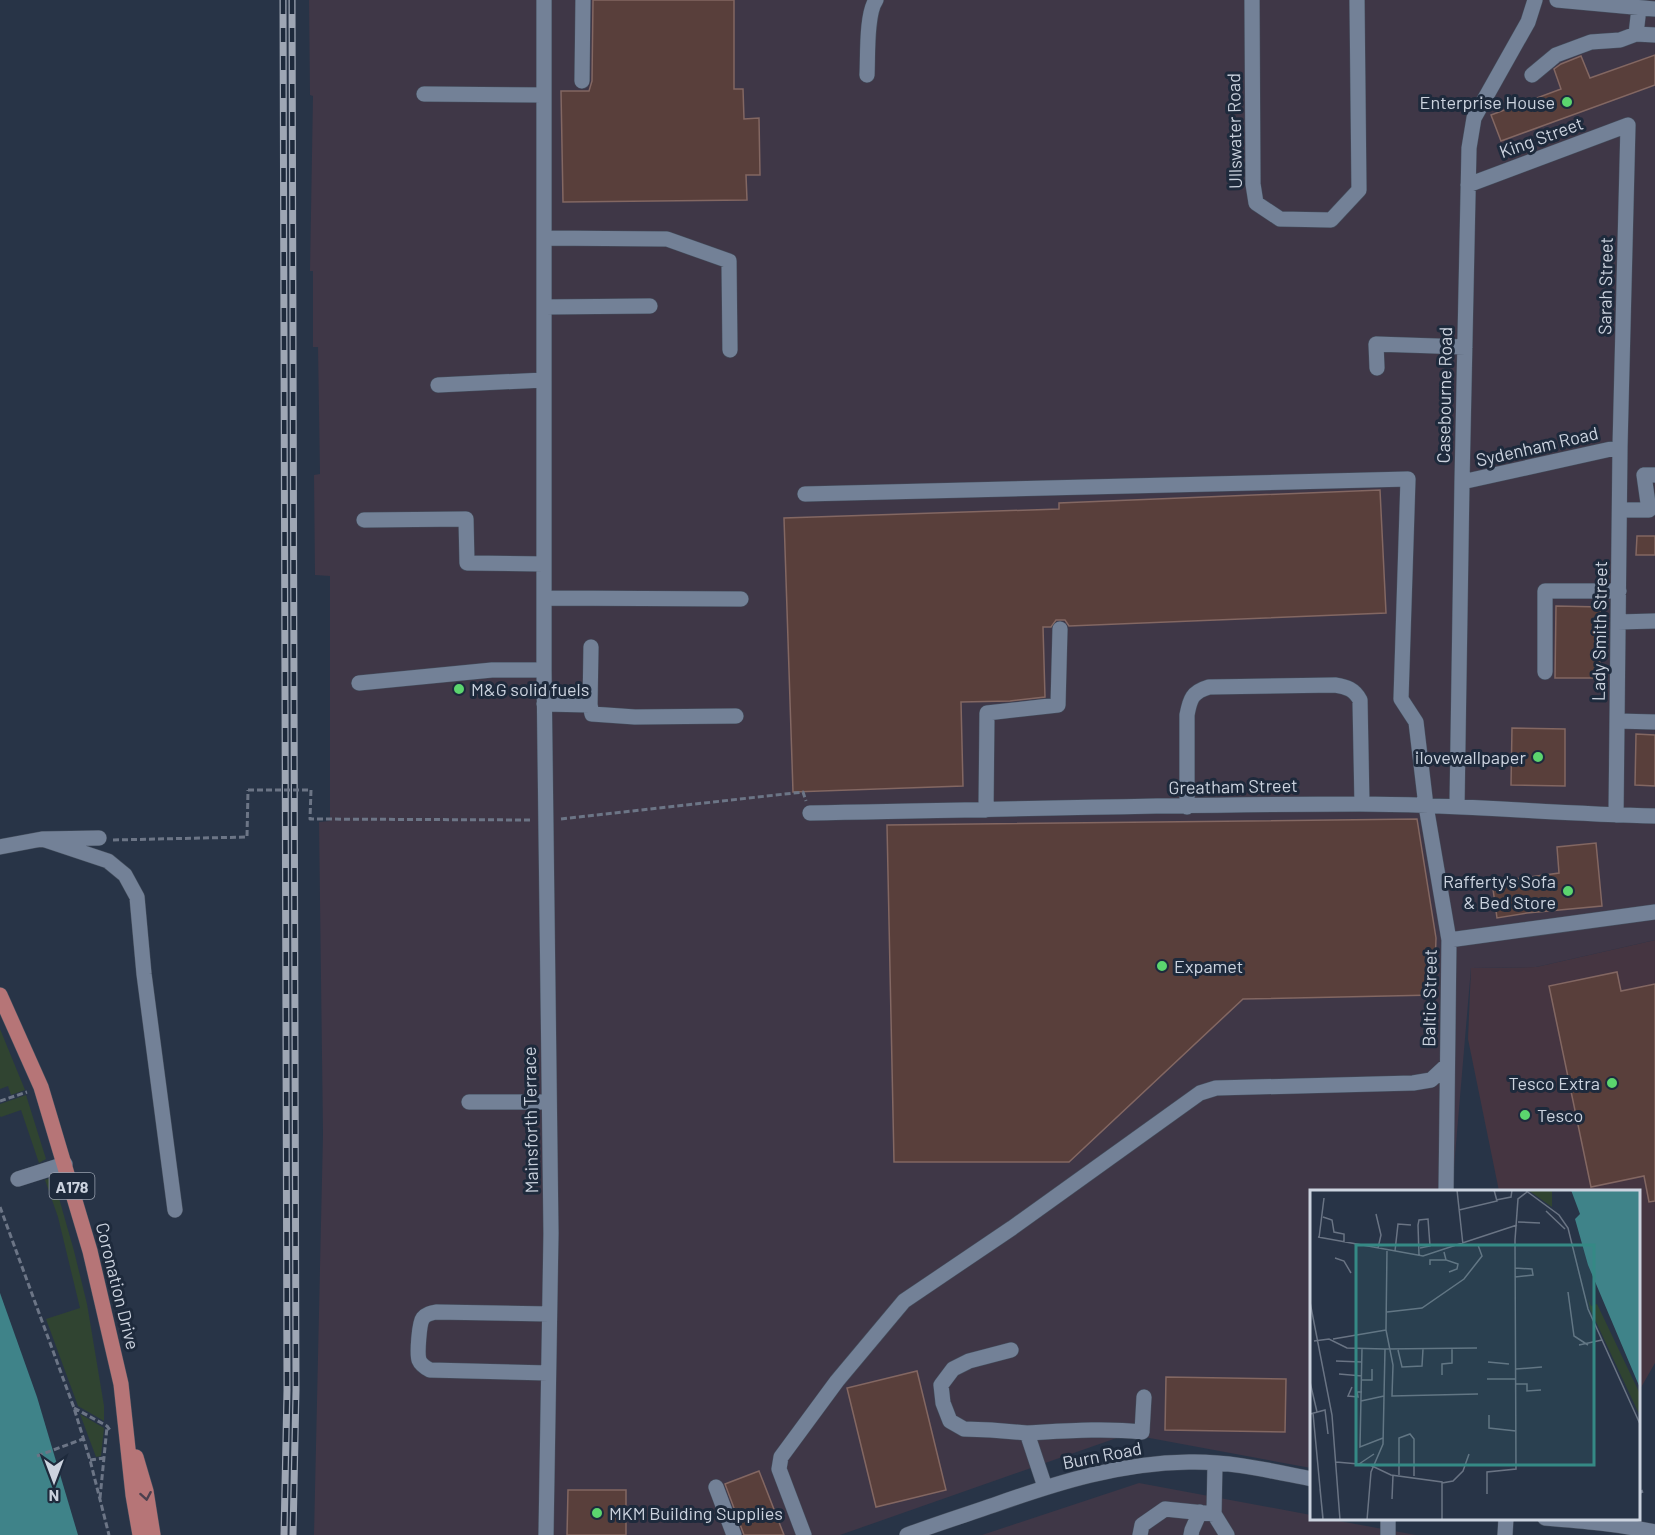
<svg xmlns="http://www.w3.org/2000/svg" width="1655" height="1535" viewBox="0 0 1655 1535" font-family="Barlow,sans-serif">
<rect width="100%" height="100%" fill="#283447"/>
<path fill="#453541" d="M 1655,940 L 1655,1363 L 1639,1391 L 1638,1192 L 1499,1191 L 1468,1039 L 1471,968 L 1536,967 Z"/>
<path fill="#3f3747" d="M 309,0 L 1655,0 L 1655,940 L 1536,967 L 1471,968 L 1452,1191 L 1312,1192 L 1311,1468 L 1128,1434 L 840,1535 L 314,1535 L 323,1134 L 319,822 L 330,821 L 330,576 L 315,575 L 314,475 L 320,474 L 318,347 L 313,347 L 313,271 L 310,271 L 313,96 L 310,95 Z
M 1139,1483 L 1311,1515 L 1312,1518 L 1328,1519 L 1416,1535 L 982,1535 Z"/>
<path fill="#304431" d="M 0,1029 L 25,1090 L 11,1095 L 8,1086 L 0,1089 Z
M 26,1095 L 46,1159 L 39,1163 L 21,1110 L 1,1117 L 0,1116 L 0,1104 Z
M 53,1177 L 74,1251 L 87,1304 L 104,1406 L 104,1421 L 78,1406 L 46,1319 L 80,1308 L 58,1217 L 45,1180 Z
M 80,1414 L 104,1428 L 101,1456 L 96,1457 Z"/>
<path fill="#3f8389" d="M 0,1293 L 37,1397 L 78,1535 L 0,1535 Z"/>
<path fill="#593f3b" stroke="#836762" stroke-width="1.5" d="M 593,0 L 734,0 L 734,89 L 743,89 L 744,119 L 759,118 L 760,175 L 746,175 L 747,200 L 563,202 L 561,91 L 589,91 L 592,81 Z
M 1655,55 L 1655,85 L 1501,141 L 1491,115 L 1561,89 L 1554,69 L 1561,64 L 1581,56 L 1590,78 Z
M 1380,490 L 1386,613 L 1069,626 L 1065,620 L 1056,620 L 1051,627 L 1043,627 L 1045,697 L 1010,701 L 961,702 L 963,786 L 793,792 L 784,518 L 1059,509 L 1059,503 Z
M 1637,536 L 1655,536 L 1655,555 L 1636,555 Z
M 1556,606 L 1601,607 L 1600,678 L 1555,678 Z
M 1512,728 L 1565,729 L 1565,786 L 1511,785 Z
M 1636,734 L 1655,735 L 1655,786 L 1635,785 Z
M 1417,819 L 1436,938 L 1434,995 L 1243,999 L 1069,1162 L 894,1162 L 887,825 Z
M 1596,843 L 1602,906 L 1527,913 L 1497,918 L 1492,882 L 1559,873 L 1557,847 Z
M 1617,972 L 1621,991 L 1655,984 L 1655,1201 L 1649,1202 L 1644,1176 L 1591,1187 L 1549,986 Z
M 917,1371 L 946,1490 L 876,1507 L 847,1388 Z
M 1166,1377 L 1286,1379 L 1285,1432 L 1165,1430 Z
M 759,1471 L 784,1535 L 744,1535 L 725,1484 Z
M 568,1490 L 626,1490 L 626,1535 L 567,1535 Z"/>
<g fill="none" stroke-linecap="round" stroke-linejoin="round">
<defs>
<path id="minor" d="M 544,0 L 544,670 L 551,1233 L 546,1535
M 1252,0 L 1253,184 L 1256,203 L 1280,219 L 1331,220 L 1359,190 L 1357,0
M 1557,0 L 1655,9
M 1636,34 L 1655,35
M 867,75 C 868,57 866,14 876,0
M 1532,75 L 1556,55 L 1591,42 L 1620,40 L 1636,34 L 1639,8
M 582,81 L 583,0
M 424,94 L 544,95
M 1468,185 L 1628,125 L 1620,447 L 1616,815
M 544,238 L 667,239 L 729,261 L 730,350
M 544,307 L 650,306
M 1377,368 L 1376,344 L 1465,347
M 438,385 L 544,380
M 1462,482 L 1620,447
M 805,494 L 1408,479 L 1401,699 L 1416,722 L 1426,806 L 1449,940 L 1446,1192
M 1620,510 L 1649,510 L 1644,475 L 1655,475
M 364,520 L 466,519 L 467,563 L 544,564
M 544,598 L 741,599
M 1618,622 L 1655,621
M 1545,672 L 1545,591 L 1619,591
M 359,683 L 492,670 L 544,670
M 544,704 L 590,705 L 591,647
M 590,705 L 592,714 L 635,717 L 736,716
M 1617,721 L 1655,722
M 1457,806 L 1462,482 L 1469,148 L 1474,118 L 1528,22 L 1535,0
M 1187,807 L 1187,715 C 1190,699 1192,692 1209,687 L 1335,685 C 1347,687 1354,689 1360,700 L 1362,804
M 986,810 L 987,713 L 1058,705 L 1060,629
M 810,813 C 994,810 1177,804 1360,804 C 1458,804 1557,814 1655,816
M 42,839 L 108,861 L 125,875 L 137,897 L 144,974 L 175,1210
M 0,847 L 42,839 L 99,838
M 1449,940 L 1655,912
M 469,1102 L 549,1102
M 18,1179 L 65,1164
M 1011,1350 L 969,1361 L 953,1369 L 941,1385 L 943,1403 L 950,1421 L 964,1429 L 991,1430 L 1027,1433 L 1045,1487
M 548,1373 L 430,1370 C 426,1368 421,1365 419,1360 C 417,1354 419,1323 423,1318 C 426,1314 431,1313 436,1312 L 549,1314
M 1027,1433 C 1065,1431 1104,1428 1142,1432 L 1144,1397
M 1215,1463 L 1214,1514 L 1227,1535
M 716,1487 L 734,1535
M 1545,1518 C 1582,1521 1618,1524 1655,1532
M 804,1535 L 779,1469 L 781,1457 L 837,1381 L 904,1301 L 1012,1228 L 1200,1093 L 1216,1088 L 1413,1083 L 1431,1080 L 1447,1065
M 907,1535 C 936,1524 965,1515 994,1505 C 1059,1482 1120,1463 1189,1462 C 1231,1461 1271,1471 1312,1479
M 1140,1535 L 1142,1525 L 1165,1509 L 1214,1514
M 1191,1535 L 1192,1530 L 1200,1512
M 1388,1535 L 1388,1518
M 1505,1535 L 1506,1518"/>
<path id="major" d="M 0,995 L 41,1087 L 90,1251 L 121,1384 L 133,1495 L 140,1535
M 136,1457 L 146,1491 L 153,1535"/>
</defs>
<use href="#minor" stroke="#454f5e" stroke-width="16"/>
<use href="#major" stroke="#454f5e" stroke-width="16"/>
<path stroke="#6c7586" stroke-width="3" stroke-dasharray="6 3" stroke-linecap="butt" d="M 311,790 L 310,819 L 531,820
M 561,819 L 803,792 L 806,801
M 113,840 L 247,837 L 248,790
M 0,1101 L 27,1092
M 0,1207 L 74,1408 L 90,1460 L 109,1535
M 74,1408 L 107,1426 L 110,1430
M 37,1456 L 83,1439
M 90,1460 L 104,1458
M 1638,1493 L 1643,1491
M 100,1498 L 107,1427"/>
<use href="#minor" stroke="#738197" stroke-width="15"/>
<use href="#major" stroke="#b67577" stroke-width="15"/>
<defs>
<path id="rail" d="M 283,0 L 287,1390 L 284,1535
M 292,0 L 296,1390 L 293,1535"/>
</defs>
<use href="#rail" stroke="#9ea6b4" stroke-width="7"/>
<use href="#rail" stroke="#1e2a3c" stroke-width="4.5" stroke-dasharray="14" stroke-linecap="butt"/>
<path stroke="#6c7586" stroke-width="3" stroke-dasharray="6 3" stroke-linecap="butt" d="M 248,790 L 311,790"/>
</g>
<defs><path id="oneway-chevron" d="M-2-3.5L2.5 0L-2 3.5" fill="none" stroke-width="1.6" stroke-linecap="round" stroke-linejoin="round" transform="scale(1.5)"/></defs>
<use stroke="#4c404e" href="#oneway-chevron" transform="translate(146 1496) rotate(80)"/>
<g fill="#5bd56e" stroke="#1e2a3c" stroke-width="2">
<circle cx="1567" cy="102" r="6"/>
<circle cx="459" cy="689" r="6"/>
<circle cx="1538" cy="757" r="6"/>
<circle cx="1568" cy="891" r="6"/>
<circle cx="1162" cy="966" r="6"/>
<circle cx="1612" cy="1083" r="6"/>
<circle cx="1525" cy="1115" r="6"/>
<circle cx="597" cy="1513" r="6"/>
</g>
<g text-anchor="middle" dominant-baseline="central" stroke-width="6" stroke-linejoin="round" paint-order="stroke">
<rect fill="#1e2a3c" stroke="#98a0ae" stroke-width="1.5" x="49.5" y="1173" width="45" height="26" rx="4.5"/>
<g font-size="16" font-weight="bold" fill="#ccd3df">
<text x="72" y="1186">A178</text>
</g>
<g font-size="18" fill="#ccd3df" stroke="#1e2a3c" text-anchor="end">
<text x="1555" y="102">Enterprise House</text>
<text x="471" y="689" text-anchor="start">M&amp;G solid fuels</text>
<text x="1526" y="757">ilovewallpaper</text>
<text x="1556" y="881">Rafferty's Sofa<tspan x="1556" dy="21">&amp; Bed Store</tspan></text>
<text x="1174" y="966" text-anchor="start">Expamet</text>
<text x="1600" y="1083">Tesco Extra</text>
<text x="1537" y="1115" text-anchor="start">Tesco</text>
<text x="609" y="1513" text-anchor="start">MKM Building Supplies</text>
</g>
<g font-size="18" fill="#ccd3df" stroke="#1e2a3c">
<text transform="translate(1234 131) rotate(-91)">Ullswater Road</text>
<text transform="translate(1541 137) rotate(-20)">King Street</text>
<text transform="translate(1605 286) rotate(-89)">Sarah Street</text>
<text transform="translate(1444 395) rotate(-89)">Casebourne Road</text>
<text transform="translate(1537 446) rotate(-13)">Sydenham Road</text>
<text transform="translate(1599 631) rotate(-89)">Lady Smith Street</text>
<text transform="translate(1233 786) rotate(-1)">Greatham Street</text>
<text transform="translate(1429 998) rotate(-89)">Baltic Street</text>
<text transform="translate(530 1120) rotate(-91)">Mainsforth Terrace</text>
<text transform="translate(118 1286) rotate(76)">Coronation Drive</text>
<text transform="translate(1102 1455) rotate(-11)">Burn Road</text>
</g>
</g>
<g transform="translate(1310 1190)">
<rect width="330" height="330" fill="#283447"/>
<path d="M 218,0 L 242,0 L 242,17 ZM 278,108 L 281,116 L 287,114 L 330,204 L 330,226 L 280,119 Z" fill="#304431"/>
<path d="M 261,0 L 330,0 L 330,198 L 278,75 L 265,29 L 270,24 Z" fill="#3f8389"/>
<path fill="none" stroke="#6a7484" stroke-width="1.5" d="M 147,0 L 153,55M 215,0 L 249,25 L 258,38 L 278,119 L 330,234M 186,10 L 201,7 L 202,0M 149,20 L 187,11 L 184,0M 236,21 L 255,39M 66,24 L 71,45 L 68,58M 13,27 L 22,30 L 24,42 L 34,44 L 34,53M 208,32 L 230,33M 8,47 L 113,66 L 207,35M 9,48 L 14,8M 77,59 L 76,140 L 83,175 L 82,206 L 168,204M 85,61 L 88,34 L 101,35M 134,62 L 136,70 L 148,74 L 147,79 L 139,82M 109,65 L 108,35 L 109,30 L 118,29 L 120,56 L 110,58M 25,68 L 34,71 L 41,83M 120,75 L 120,70 L 136,70M 205,87 L 223,85 L 222,79 L 205,78M 258,102 L 264,146 L 278,155M 0,112 L 22,225 L 30,330M 77,122 L 112,118 L 154,89 L 172,66 L 168,55M 23,149 L 76,140M 4,151 L 19,149 L 37,158 L 75,159 L 167,158M 269,155 L 292,150M 52,158 L 50,257 L 73,248M 88,160 L 92,177 L 112,176 L 113,159M 26,171 L 52,172M 178,172 L 199,174M 206,179 L 232,177M 29,184 L 52,186M 132,185 L 132,174 L 142,173 L 142,159M 177,189 L 206,189M 52,190 L 62,190 L 62,179M 0,192 L 7,222M 206,194 L 217,194 L 217,201 L 231,200M 42,197 L 38,206 L 48,207 L 47,202 L 52,202M 51,211 L 74,206M 3,223 L 13,330M 0,224 L 15,220 L 18,244M 179,225 L 179,238 L 206,241M 26,272 L 60,275 L 81,285 L 132,292 L 132,330M 49,274 L 64,264M 89,285 L 89,248 L 100,244 L 104,249 L 104,286M 132,293 L 143,291 L 153,281 L 159,264M 10,299 L 13,328M 177,304 L 177,282 L 206,279 L 205,50 L 208,9 L 217,2M 82,309 L 83,285M 57,330 L 61,282 L 73,254 L 75,159"/>
<path fill="#358985" fill-opacity="0.15" stroke="#358985" stroke-width="3" d="M 46,55 L 284,55 L 284,275 L 46,275 Z"/>
<rect width="330" height="330" fill="none" stroke="#ccd3df" stroke-width="3"/>
</g>
<g transform="translate(54 1481) rotate(180)" stroke="#1e2a3c" stroke-width="4.5" paint-order="stroke">
<path d="M0-4.5L10 22L0 15L-10 22Z" fill="#ccd3df"/>
<text y="-9" font-size="16" font-weight="bold" text-anchor="middle" fill="#ccd3df">N</text>
</g>
</svg>
